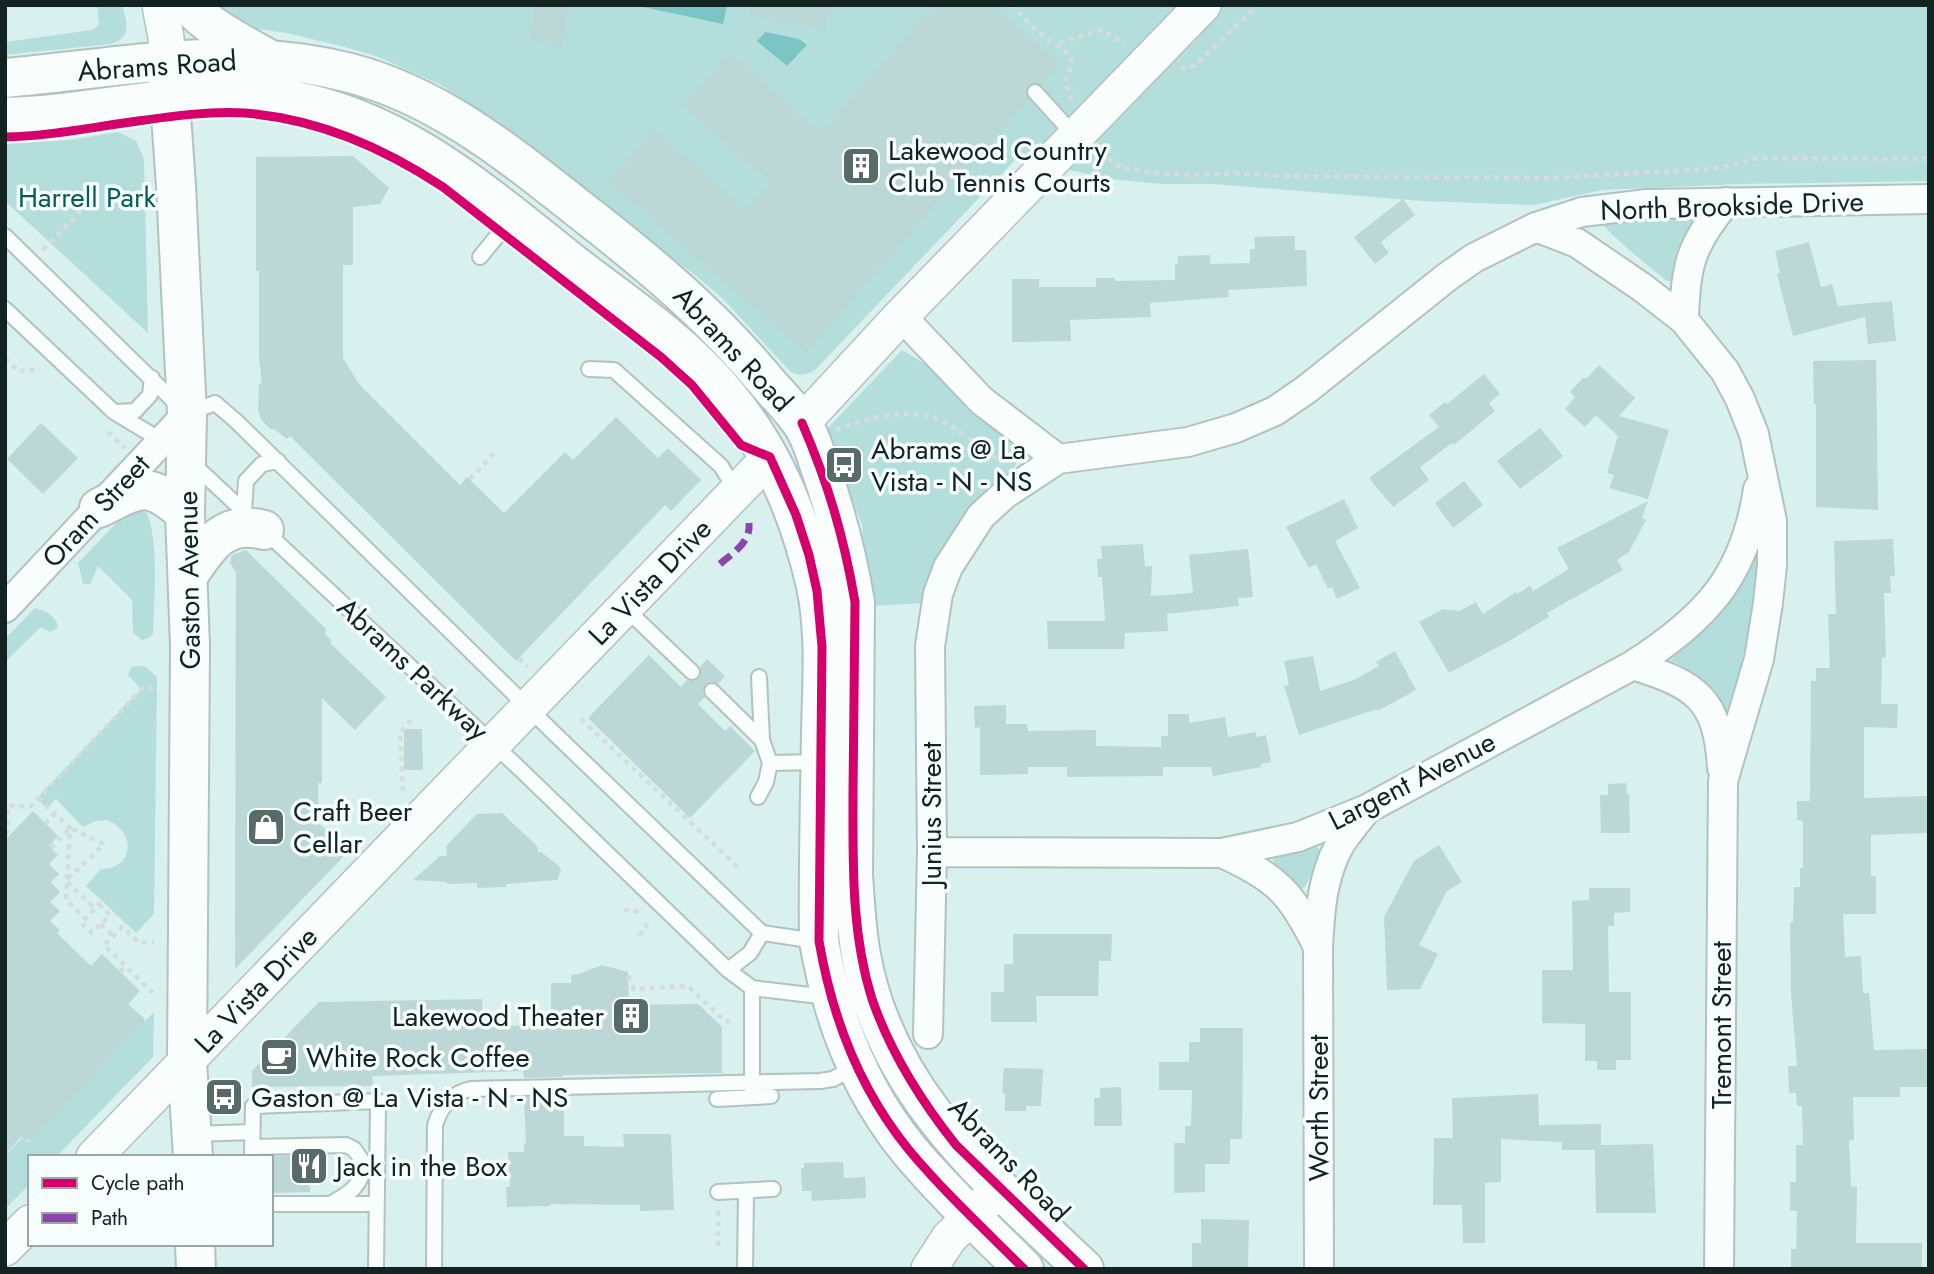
<svg xmlns="http://www.w3.org/2000/svg" width="1934" height="1274" viewBox="0 0 1934 1274" font-family="Jost,sans-serif">
<rect width="100%" height="100%" fill="#d8f0ee"/>
<path fill="#b4dedc" d="M 97,5 L 122,5 C 127,22 132,38 111,44 L 5,55 L 5,42 L 92,30 L 99,25 Z
M 200,5 L 1929,5 L 1929,181 L 1740,184 L 1602,190 L 1534,205 L 1422,201 L 1214,184 L 1162,184 L 1110,179 L 1017,158 L 815,370 C 806,375 799,377 790,371 L 724,300 L 700,279 L 498,125 L 441,85 L 376,56 L 341,46 L 287,33 L 237,26 Z
M 118,132 L 136,141 L 144,159 L 148,333 L 5,201 L 5,144 L 70,140 Z
M 1603,213 L 1698,216 L 1676,259 L 1671,281 L 1667,281 C 1644,263 1621,244 1600,222 Z
M 902,350 L 927,365 L 1001,435 L 1016,445 L 1018,461 L 1004,485 L 924,603 L 870,606 L 862,525 L 826,430 Z
M 144,508 C 160,532 154,603 153,634 L 149,638 L 142,640 L 133,633 L 132,600 L 98,566 L 90,584 L 83,584 L 78,563 L 127,512 Z
M 1757,554 L 1759,558 L 1749,650 L 1730,715 L 1705,682 L 1695,674 L 1670,660 C 1703,628 1733,594 1757,554 Z
M 35,608 C 46,611 57,616 58,628 L 50,632 L 41,627 L 5,662 L 5,639 Z
M 137,666 L 146,667 L 157,677 L 154,914 L 136,933 L 86,886 L 101,869 C 134,869 137,832 107,820 L 95,821 L 83,827 L 56,799 L 47,808 L 37,798 L 141,689 L 128,675 L 131,668 Z
M 1315,845 L 1323,852 L 1305,887 L 1302,888 L 1279,871 L 1273,862 L 1274,857 L 1278,854 Z
M 154,1012 L 153,1057 L 56,1157 L 30,1157 L 30,1184 L 5,1209 L 5,1155 L 22,1138 L 26,1142 L 30,1141 Z"/>
<path fill="#7ac5c3" d="M 634,5 L 727,5 L 723,24 Z
M 765,32 L 799,39 L 807,45 L 787,66 L 757,41 Z"/>
<path fill="#bbd8d6" d="M 536,5 L 570,5 L 562,46 L 529,40 Z
M 751,5 L 830,5 L 825,29 L 750,15 Z
M 934,5 L 992,5 L 1059,64 L 1041,85 L 1034,83 L 1028,85 L 1026,93 L 1028,99 L 806,353 L 609,181 L 654,129 L 746,210 L 771,182 L 683,106 L 730,53 L 821,134 Z
M 353,156 L 389,188 L 380,204 L 353,207 L 353,265 L 343,265 L 343,358 L 359,384 L 460,485 L 467,477 L 504,513 L 565,452 L 573,460 L 616,417 L 658,458 L 668,448 L 701,480 L 671,511 L 665,505 L 516,661 L 290,436 L 287,439 L 274,429 L 270,429 L 261,419 L 258,409 L 259,384 L 262,383 L 259,358 L 259,271 L 256,271 L 256,157 Z
M 1403,199 L 1415,215 L 1381,242 L 1389,253 L 1375,264 L 1354,237 Z
M 1295,236 L 1295,250 L 1306,250 L 1307,286 L 1228,290 L 1229,297 L 1150,303 L 1151,317 L 1070,320 L 1071,341 L 1012,342 L 1012,279 L 1039,279 L 1039,287 L 1096,287 L 1096,278 L 1115,278 L 1115,281 L 1175,280 L 1175,264 L 1178,264 L 1178,256 L 1210,255 L 1210,264 L 1250,263 L 1250,249 L 1255,249 L 1254,237 Z
M 1809,242 L 1821,287 L 1832,284 L 1838,306 L 1892,301 L 1896,341 L 1868,344 L 1865,317 L 1793,336 L 1777,274 L 1780,273 L 1775,251 Z
M 1876,360 L 1878,510 L 1816,507 L 1816,404 L 1814,404 L 1813,361 Z
M 1599,365 L 1635,398 L 1619,416 L 1669,430 L 1648,499 L 1609,488 L 1614,475 L 1607,473 L 1618,436 L 1596,415 L 1585,427 L 1565,409 L 1575,397 L 1570,392 L 1584,377 L 1586,379 Z
M 1484,374 L 1500,394 L 1489,403 L 1495,411 L 1454,445 L 1452,443 L 1420,467 L 1429,480 L 1393,507 L 1369,478 L 1439,427 L 1429,415 L 1445,402 L 1447,404 Z
M 41,423 L 78,458 L 43,494 L 7,459 Z
M 1540,428 L 1563,456 L 1520,489 L 1497,461 Z
M 1464,481 L 1483,505 L 1453,528 L 1435,503 Z
M 1344,499 L 1358,528 L 1335,541 L 1360,588 L 1337,599 L 1332,587 L 1328,589 L 1316,564 L 1309,568 L 1286,527 Z
M 1648,501 L 1642,518 L 1646,520 L 1629,552 L 1617,560 L 1623,570 L 1547,613 L 1549,617 L 1509,641 L 1449,673 L 1419,622 L 1443,609 L 1460,611 L 1476,602 L 1483,614 L 1516,592 L 1517,594 L 1530,586 L 1533,591 L 1569,569 L 1557,548 Z
M 1893,539 L 1895,576 L 1890,576 L 1891,593 L 1884,593 L 1886,657 L 1882,658 L 1881,704 L 1898,704 L 1897,728 L 1864,727 L 1864,798 L 1929,796 L 1929,833 L 1871,835 L 1871,876 L 1876,876 L 1876,914 L 1843,914 L 1845,957 L 1861,956 L 1863,993 L 1869,993 L 1874,1050 L 1929,1049 L 1929,1087 L 1900,1087 L 1900,1097 L 1853,1097 L 1854,1140 L 1849,1140 L 1851,1186 L 1857,1187 L 1856,1243 L 1922,1243 L 1922,1269 L 1791,1269 L 1791,1249 L 1796,1249 L 1797,1211 L 1790,1211 L 1790,1182 L 1796,1182 L 1796,1145 L 1803,1145 L 1802,1106 L 1797,1106 L 1796,1093 L 1789,1093 L 1788,1066 L 1797,1066 L 1791,993 L 1790,923 L 1793,922 L 1794,887 L 1800,887 L 1800,868 L 1803,868 L 1803,821 L 1797,820 L 1797,801 L 1810,801 L 1811,681 L 1816,681 L 1816,668 L 1830,668 L 1828,614 L 1836,614 L 1834,541 Z
M 1143,544 L 1145,567 L 1152,566 L 1151,596 L 1193,593 L 1189,555 L 1248,549 L 1253,597 L 1238,598 L 1239,606 L 1167,614 L 1168,631 L 1125,633 L 1124,649 L 1048,649 L 1047,621 L 1105,621 L 1102,577 L 1098,577 L 1097,559 L 1102,559 L 1101,546 Z
M 246,550 L 326,629 L 325,634 L 331,640 L 331,644 L 386,697 L 355,730 L 322,698 L 322,783 L 318,783 L 319,823 L 348,852 L 235,969 L 236,572 L 230,563 L 232,555 Z
M 1395,651 L 1416,690 L 1378,711 L 1377,709 L 1299,735 L 1284,686 L 1289,685 L 1284,661 L 1313,656 L 1320,691 L 1354,680 L 1379,666 L 1376,662 Z
M 649,655 L 681,687 L 687,680 L 694,681 L 698,679 L 701,674 L 700,667 L 707,659 L 725,676 L 718,684 L 710,682 L 705,685 L 703,693 L 705,697 L 698,704 L 725,731 L 730,726 L 755,751 L 690,818 L 588,718 Z
M 1006,705 L 1006,724 L 1027,724 L 1028,731 L 1096,730 L 1096,746 L 1161,747 L 1161,736 L 1168,736 L 1168,714 L 1189,714 L 1189,723 L 1225,717 L 1228,737 L 1256,732 L 1256,737 L 1266,735 L 1271,762 L 1261,764 L 1261,767 L 1213,776 L 1211,767 L 1163,767 L 1163,776 L 1067,777 L 1067,767 L 1028,767 L 1028,774 L 980,775 L 980,727 L 975,728 L 974,706 Z
M 404,729 L 422,729 L 423,770 L 404,770 Z
M 1626,783 L 1627,794 L 1629,794 L 1630,833 L 1601,833 L 1600,795 L 1608,795 L 1608,784 Z
M 33,811 L 58,836 L 49,846 L 58,855 L 49,864 L 59,874 L 51,882 L 60,892 L 50,902 L 60,911 L 50,921 L 60,930 L 57,933 L 91,966 L 102,954 L 140,991 L 128,1004 L 145,1019 L 144,1023 L 30,1141 L 28,1139 L 26,1141 L 21,1137 L 5,1154 L 5,840 Z
M 502,813 L 537,846 L 538,852 L 541,852 L 558,865 L 561,870 L 557,880 L 506,884 L 506,887 L 477,888 L 477,883 L 447,884 L 447,882 L 413,880 L 440,856 L 447,856 L 446,846 L 477,814 Z
M 1439,845 L 1462,882 L 1447,891 L 1419,945 L 1438,954 L 1420,989 L 1387,990 L 1384,917 L 1414,861 Z
M 1589,888 L 1630,888 L 1630,912 L 1614,913 L 1614,926 L 1608,926 L 1609,992 L 1631,992 L 1631,1060 L 1616,1060 L 1616,1070 L 1597,1070 L 1597,1061 L 1585,1061 L 1585,1024 L 1542,1023 L 1542,970 L 1573,970 L 1572,901 L 1589,900 Z
M 1013,934 L 1112,934 L 1111,961 L 1099,961 L 1098,996 L 1036,996 L 1037,1022 L 991,1022 L 991,992 L 1004,992 L 1004,964 L 1013,964 Z
M 602,965 L 628,972 L 629,1005 L 698,1004 L 722,1027 L 722,1073 L 563,1075 L 563,1077 L 524,1078 L 523,1071 L 372,1076 L 373,1086 L 252,1087 L 252,1071 L 319,1002 L 482,999 L 483,1026 L 551,1025 L 551,983 L 571,983 L 571,975 L 579,974 Z
M 1200,1028 L 1243,1028 L 1242,1139 L 1230,1139 L 1230,1164 L 1205,1164 L 1205,1192 L 1174,1193 L 1174,1143 L 1185,1143 L 1185,1126 L 1191,1126 L 1192,1090 L 1159,1090 L 1159,1062 L 1189,1062 L 1189,1042 L 1200,1042 Z
M 1004,1068 L 1043,1069 L 1041,1106 L 1026,1106 L 1026,1111 L 1005,1111 L 1005,1093 L 1002,1093 Z
M 1121,1087 L 1122,1126 L 1094,1126 L 1094,1098 L 1100,1098 L 1100,1088 Z
M 1538,1094 L 1539,1125 L 1601,1124 L 1601,1145 L 1653,1144 L 1656,1213 L 1596,1213 L 1595,1150 L 1562,1150 L 1562,1142 L 1501,1139 L 1501,1182 L 1485,1183 L 1485,1243 L 1463,1243 L 1462,1205 L 1433,1205 L 1434,1138 L 1453,1138 L 1452,1098 Z
M 524,1097 L 564,1097 L 564,1136 L 584,1136 L 584,1146 L 624,1147 L 623,1134 L 671,1134 L 674,1210 L 640,1211 L 640,1205 L 550,1204 L 550,1206 L 507,1207 L 506,1187 L 510,1187 L 508,1152 L 524,1152 L 524,1143 L 526,1143 Z
M 309,1155 L 310,1192 L 271,1193 L 271,1156 Z
M 843,1162 L 844,1178 L 865,1177 L 866,1198 L 812,1201 L 811,1191 L 802,1191 L 801,1168 L 804,1168 L 804,1163 Z
M 1201,1219 L 1249,1220 L 1248,1269 L 1192,1269 L 1192,1243 L 1201,1243 Z"/>
<g fill="none" stroke-linecap="round" stroke-linejoin="round">
<defs>
<path id="service" d="M 1035,92 L 1075,136
M 5,236 L 187,414 L 215,403 L 236,421 L 558,737 L 762,933
M 480,257 L 512,218
M 5,309 L 114,412 L 164,442
M 589,369 L 614,370 L 721,466 L 736,491
M 115,412 L 135,411 L 150,395 L 152,378
M 192,463 L 522,771 L 728,970 L 752,988 L 827,997
M 244,511 L 246,481 L 262,464 L 278,461
M 625,608 L 692,672
M 712,691 L 762,740
M 770,763 L 819,762
M 758,797 L 766,782 L 770,763 L 762,740 L 759,677
M 762,933 L 816,941
M 728,970 L 750,953 L 762,933
M 752,1097 L 752,988
M 717,1099 L 771,1096
M 194,1134 L 252,1132
M 252,1147 L 346,1145 L 354,1149 L 363,1162 C 364,1185 349,1194 330,1204
M 252,1157 L 253,1106 L 378,1101 L 376,1269
M 718,1192 L 773,1189
M 271,1204 L 377,1204
M 434,1269 L 435,1125 C 441,1106 451,1093 471,1089 L 820,1081 L 833,1079 L 855,1067
M 745,1269 L 746,1191"/>
<path id="minor" d="M 1536,227 L 1577,243 L 1643,288 L 1684,320 L 1725,371 L 1740,399 L 1754,434 L 1772,521 L 1772,565 L 1768,603 L 1759,659 L 1723,781 L 1719,1269
M 901,316 L 982,401 L 1058,459
M 1684,320 C 1685,266 1691,244 1726,202
M 5,608 L 187,414
M 1633,665 C 1696,685 1718,698 1722,768
M 932,852 L 1222,853 L 1298,837 L 1367,809 L 1633,665 C 1706,618 1745,577 1758,489
M 1222,853 C 1277,878 1291,892 1318,947
M 928,1034 L 932,852 L 930,646 L 938,594 L 948,567 L 981,516 L 1005,494 L 1058,459 L 1188,442 L 1236,428 L 1275,411 L 1307,389 L 1447,277 L 1474,258 L 1536,227 L 1582,212 L 1647,204 L 1929,199
M 1319,1269 L 1318,947 C 1320,911 1322,878 1339,846 C 1346,834 1357,822 1365,811"/>
<path id="tertiary" d="M 160,5 L 166,37 L 167,60
M 802,423 L 901,316 L 1203,5
M 94,1157 L 770,457
M 5,1248 L 30,1223
M 929,1269 L 949,1238 L 1000,1188"/>
<path id="secondary" d="M 189,5 C 209,28 239,42 265,57
M 168,72 L 176,186 L 187,414 L 185,513 L 190,646 L 187,1061 L 193,1157
M 5,78 C 120,68 235,43 350,73 C 442,97 514,158 588,216 C 657,270 715,319 771,387 C 781,398 792,409 800,421 C 810,434 815,452 820,467 C 836,512 847,555 855,602 L 853,875 C 855,902 856,928 861,955 C 885,1093 988,1178 1084,1269
M 5,117 C 102,115 192,84 290,100 C 404,119 493,201 581,270 C 631,308 684,344 724,392 C 772,448 800,515 816,586 C 826,633 822,684 821,732 C 820,802 818,871 819,941 C 832,1017 860,1090 909,1150 C 944,1192 985,1230 1024,1269
M 99,508 C 141,487 147,480 185,513
M 188,576 C 208,546 224,519 264,530
M 195,1244 L 196,1269"/>
</defs>
<use href="#service" stroke="#b0c3c1" stroke-width="18"/>
<use href="#minor" stroke="#b0c3c1" stroke-width="32"/>
<use href="#tertiary" stroke="#b0c3c1" stroke-width="38"/>
<use href="#secondary" stroke="#b0c3c1" stroke-width="42"/>
<path stroke="#d5dcdb" stroke-width="4.5" stroke-dasharray="5 5" stroke-linecap="butt" d="M 1011,5 C 1022,15 1032,28 1044,37 C 1057,47 1065,45 1072,63 L 1065,83 L 1072,99
M 1059,43 L 1100,30 L 1125,43
M 1181,68 L 1187,69 L 1194,66 L 1258,5
M 1100,152 L 1120,167 L 1144,172 L 1190,175 L 1235,173 L 1277,176 L 1550,178 L 1708,169 L 1727,167 L 1757,158 L 1929,159
M 43,250 L 84,208
M 5,358 L 18,371 L 40,370
M 836,430 C 865,420 904,407 934,418 C 957,426 983,450 1004,464
M 108,432 L 125,448
M 470,479 L 497,450
M 519,658 L 528,667
M 581,719 L 738,867
M 403,791 L 400,733 L 413,718
M 38,798 L 70,828 L 66,900 L 85,918
M 45,824 L 55,814
M 5,834 L 7,832 L 8,806 L 31,806 L 143,688 L 155,688
M 51,848 L 70,828 L 104,844 L 67,880
M 67,882 L 95,908
M 99,904 L 110,915 L 92,933 L 81,923 Z
M 624,910 L 641,912
M 101,924 L 113,936
M 639,935 L 646,929 L 647,918
M 120,972 L 126,966
M 628,976 L 634,989 L 688,986 L 725,1021 L 734,1022
M 153,993 L 104,945 L 122,927 L 140,943 L 154,942
M 718,1246 L 718,1208"/>
<use href="#service" stroke="#f9fdfc" stroke-width="14"/>
<use href="#minor" stroke="#f9fdfc" stroke-width="28"/>
<use href="#tertiary" stroke="#f9fdfc" stroke-width="35"/>
<use href="#secondary" stroke="#f9fdfc" stroke-width="38"/>
<path stroke="#8e44ad" stroke-width="7" stroke-dasharray="14 7" stroke-linecap="butt" d="M 720,564 C 734,552 751,542 749,523"/>
<defs>
<path id="cycleway" d="M 5,137 C 50,136 93,127 138,121 C 173,116 209,111 245,113 C 318,119 382,147 443,187 L 661,357 L 692,385 L 741,445 L 770,457 L 796,515 L 809,555 L 817,591 L 822,647 L 819,941 C 832,1017 860,1090 909,1150 C 944,1192 985,1230 1024,1269
M 802,423 C 828,483 844,537 855,602 C 854,666 854,730 853,794 C 853,863 851,932 872,999 C 891,1054 921,1101 956,1145 L 1084,1269"/>
</defs>
<use href="#cycleway" stroke="#f6fffe" stroke-width="13"/>
<use href="#cycleway" stroke="#d6006c" stroke-width="9"/>
</g>
<defs>
<symbol id="building-square" viewBox="-11 -11 22 22"><rect x="-9" y="-9" width="18" height="18" rx="4" fill="#576b69" stroke="#f6fffe"/><path d="M-4-6H4V6H1V3H-1V6H-4ZM-2.5-4.3h1.7v1.8h-1.7ZM.8-4.3h1.7v1.8H.8ZM-2.5-1h1.7V.8h-1.7ZM.8-1h1.7V.8H.8Z" fill="#fff"/></symbol>
<symbol id="bus-square" viewBox="-11 -11 22 22"><rect x="-9" y="-9" width="18" height="18" rx="4" fill="#576b69" stroke="#f6fffe"/><path d="M-5-6H5V4H4V6H2V4H-2V6H-4V4H-5ZM-3.5-4V0h7V-4ZM-3.5 1.2v1.5H-2V1.2ZM2 1.2v1.5H3.5V1.2Z" fill="#fff"/></symbol>
<symbol id="shop-square" viewBox="-11 -11 22 22"><rect x="-9" y="-9" width="18" height="18" rx="4" fill="#576b69" stroke="#f6fffe"/><path d="M-5-2.5h2.3a2.7 3.5 0 0 1 5.4 0H5L5.5 6h-11ZM-1.5-2.5h3a1.5 2.3 0 0 0-3 0Z" fill="#fff"/></symbol>
<symbol id="cafe-square" viewBox="-11 -11 22 22"><rect x="-9" y="-9" width="18" height="18" rx="4" fill="#576b69" stroke="#f6fffe"/><path d="M-5.5-4.5H6V0H3Q3 3.5 0 3.5H-2.5Q-5.5 3.5-5.5 0ZM3-3.2v2h1.7v-2ZM-6 4.5H4V6H-6Z" fill="#fff"/></symbol>
<symbol id="restaurant-square" viewBox="-11 -11 22 22"><rect x="-9" y="-9" width="18" height="18" rx="4" fill="#576b69" stroke="#f6fffe"/><path d="M-5-6h1v4h1v-4h1v4h1v-4h1v5L-1.5 .5V6h-2V.5L-5-1ZM5-6V6H3V1.5H1.5Q1.5-4 5-6Z" fill="#fff"/></symbol>
</defs>
<g fill-rule="evenodd">
<use href="#building-square" x="839" y="144" width="44" height="44"/>
<use href="#bus-square" x="822" y="443" width="44" height="44"/>
<use href="#shop-square" x="244" y="805" width="44" height="44"/>
<use href="#building-square" x="609" y="994" width="44" height="44"/>
<use href="#cafe-square" x="257" y="1035" width="44" height="44"/>
<use href="#bus-square" x="202" y="1075" width="44" height="44"/>
<use href="#restaurant-square" x="287" y="1144" width="44" height="44"/>
</g>
<g text-anchor="middle" dominant-baseline="central" stroke-width="7" stroke-linejoin="round" paint-order="stroke">
<g font-size="28" fill="#122322" stroke="#f6fffe">
<text transform="translate(157 66) rotate(-4)">Abrams Road</text>
<text transform="translate(1732 206) rotate(-2)">North Brookside Drive</text>
<text transform="translate(733 349) rotate(47)">Abrams Road</text>
<text transform="translate(96 511) rotate(-47)">Oram Street</text>
<text transform="translate(189 580) rotate(-91)">Gaston Avenue</text>
<text transform="translate(650 582) rotate(-46)">La Vista Drive</text>
<text transform="translate(413 669) rotate(43)">Abrams Parkway</text>
<text transform="translate(1412 781) rotate(-27)">Largent Avenue</text>
<text transform="translate(931 814) rotate(-90)">Junius Street</text>
<text transform="translate(256 990) rotate(-46)">La Vista Drive</text>
<text transform="translate(1721 1025) rotate(-90)">Tremont Street</text>
<text transform="translate(1318 1108) rotate(-90)">Worth Street</text>
<text transform="translate(1009 1160) rotate(46)">Abrams Road</text>
</g>
<g font-size="28" fill="#122322" stroke="#f6fffe" text-anchor="start">
<text x="888" y="150">Lakewood Country<tspan x="888" dy="32">Club Tennis Courts</tspan></text>
<text x="871" y="449">Abrams @ La<tspan x="871" dy="32">Vista - N - NS</tspan></text>
<text x="293" y="811">Craft Beer<tspan x="293" dy="32">Cellar</tspan></text>
<text x="604" y="1016" text-anchor="end">Lakewood Theater</text>
<text x="306" y="1057">White Rock Coffee</text>
<text x="251" y="1097">Gaston @ La Vista - N - NS</text>
<text x="336" y="1166">Jack in the Box</text>
</g>
<g font-size="28" fill="#035c5a" stroke="#f6fffe">
<text x="87" y="197">Harrell Park</text>
</g>
</g>
<rect width="1934" height="1274" fill="none" stroke="#122322" stroke-width="14"/>
<rect x="28" y="1155" width="245" height="91" fill="#f6fffe" stroke="#9ba7a6" stroke-width="2"/>
<rect x="42" y="1178" width="35" height="10" fill="#d6006c" stroke="#9ba7a6" stroke-width="2"/>
<text x="91" y="1190" font-size="21" fill="#122322">Cycle path</text>
<rect x="42" y="1213" width="35" height="10" fill="#8e44ad" stroke="#9ba7a6" stroke-width="2"/>
<text x="91" y="1225" font-size="21" fill="#122322">Path</text>
</svg>
